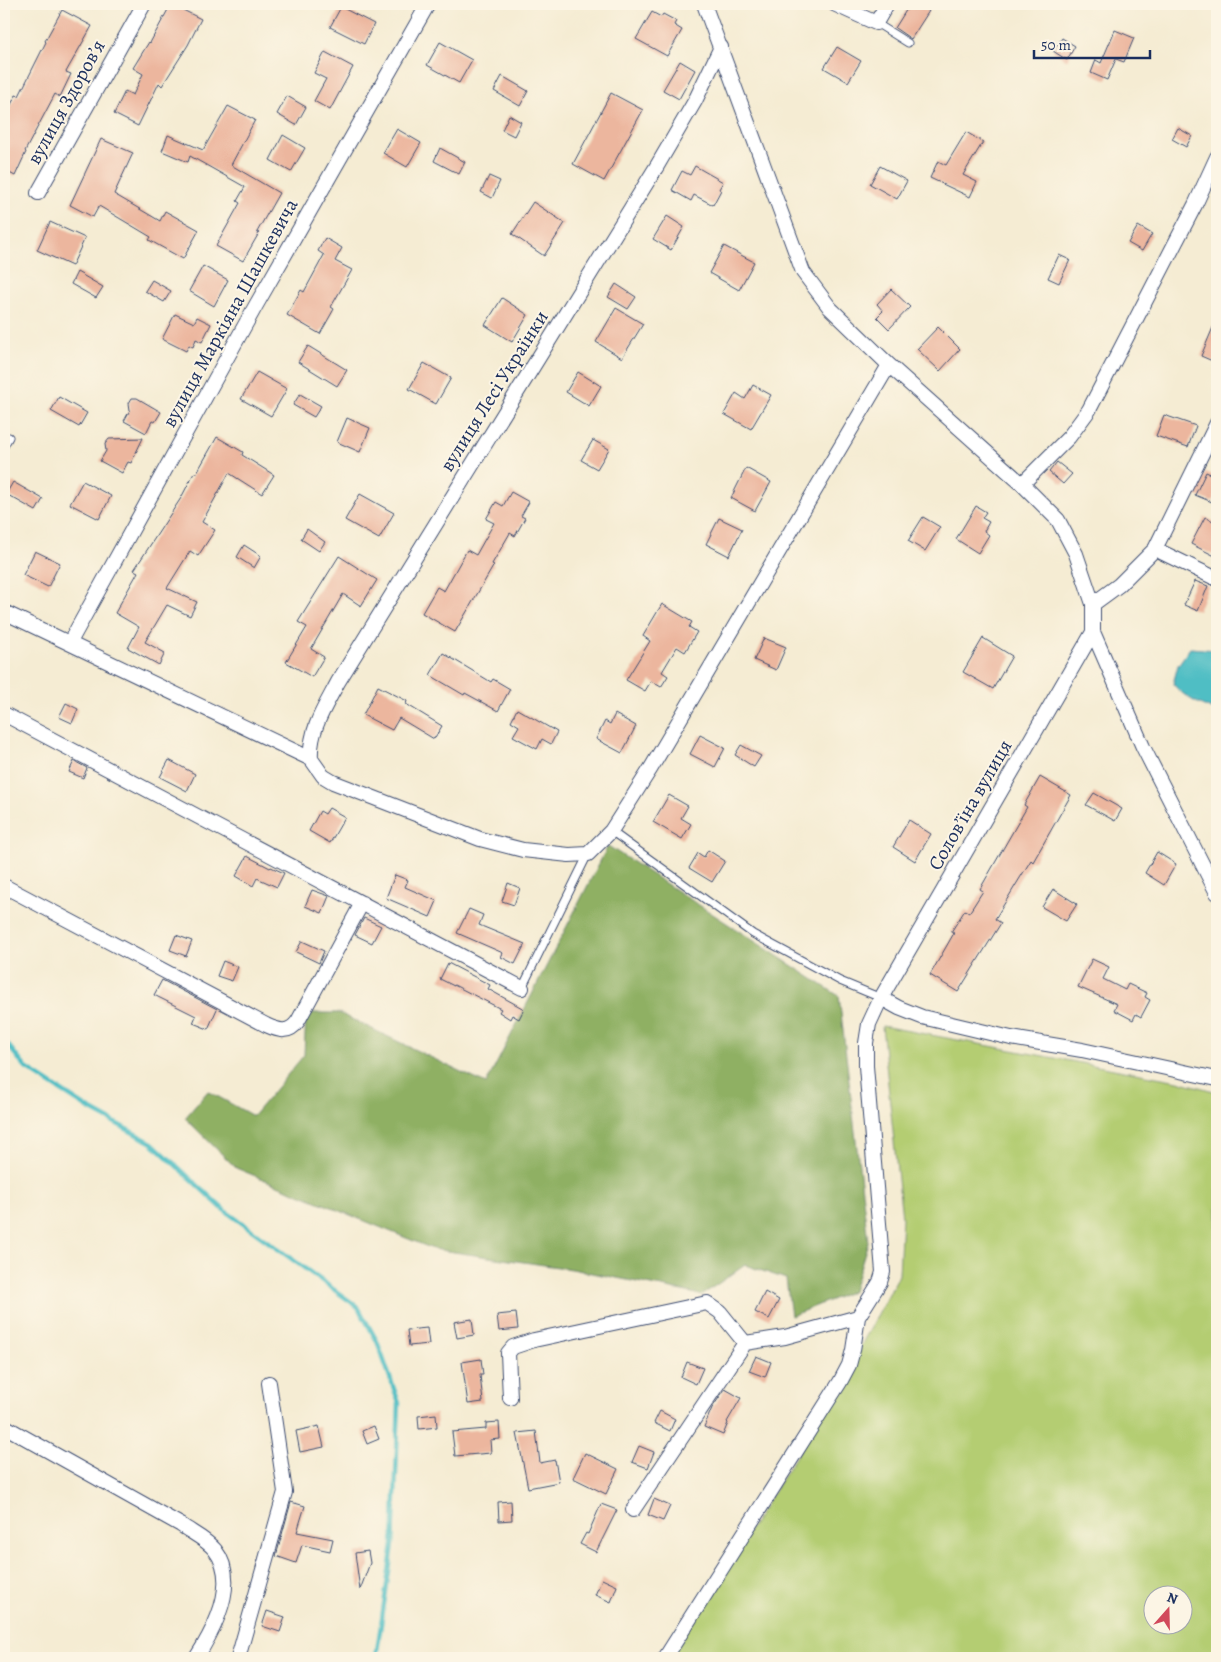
<svg xmlns="http://www.w3.org/2000/svg" width="1221" height="1662" viewBox="0 0 1221 1662" font-family="Alegreya,serif">
<rect width="100%" height="100%" fill="#fcf5e5"/>
<filter id="ink" filterUnits="userSpaceOnUse"><feTurbulence type="fractalNoise" baseFrequency=".02" numOctaves="2"/><feDisplacementMap in="SourceGraphic" scale="10" xChannelSelector="R" yChannelSelector="G"/><feConvolveMatrix kernelMatrix="1 2 1 2 8 2 1 2 1" color-interpolation-filters="sRGB"/></filter>
<filter id="wash" filterUnits="userSpaceOnUse"><feTurbulence type="fractalNoise" baseFrequency=".0096" numOctaves="4" result="noise"/><feDisplacementMap in="SourceGraphic" scale="20" xChannelSelector="R" yChannelSelector="G"/><feGaussianBlur stdDeviation="1.12" result="paint"/><feColorMatrix in="noise" values="0 0 0 0 0 0 0 0 0 0 0 0 0 0 0 0 0 1.4 0 .05"/><feComposite in="paint" operator="in"/></filter>
<g filter="url(#wash)">
<rect width="100%" height="100%" fill="#f5ecd3"/>
<path fill="#b4cd72" stroke="#687e68" fill-rule="evenodd" d="M 882,1026 L 1178,1081 L 1217,1092 L 1217,1658 L 669,1658 L 835,1394 L 899,1275 L 902,1218 ZM 1154,1594 L 1184,1594 L 1184,1624 L 1154,1624 Z"/>
<path fill="#8fb064" stroke="#557061" d="M 608,846 L 839,996 L 868,1242 L 853,1291 L 791,1316 L 786,1279 L 745,1265 L 702,1295 L 572,1269 L 433,1249 L 236,1168 L 185,1118 L 208,1091 L 253,1116 L 304,1055 L 306,1013 L 339,1013 L 486,1084 Z"/>
<path fill="#50bec4" stroke="#367691" d="M 1190,648 L 1217,650 L 1217,711 C 1200,705 1185,698 1173,684 L 1178,665 Z"/>
<g fill="none" stroke-linecap="round" stroke-linejoin="round">
<path stroke="#50bec4" stroke-width="4.5" d="M 4,1040 L 26,1068 L 88,1108 L 152,1143 L 224,1210 L 358,1307 L 377,1341 L 399,1403 L 393,1544 L 376,1658"/>
</g>
<g id="blocks">
<path fill="#ecb69e" d="M 171,4 L 201,19 L 188,45 L 162,86 L 159,83 L 138,126 L 114,114 L 125,91 L 133,95 L 143,74 L 133,68 L 149,42 L 150,43 Z
M 910,4 L 917,4 L 929,11 L 911,39 L 895,28 Z
M 341,7 L 374,24 L 364,44 L 330,27 Z
M 62,10 L 92,26 L 66,72 L 71,74 L 60,97 L 55,94 L 25,151 L 26,152 L 15,176 L 4,170 L 4,118 L 16,95 L 19,96 L 46,42 L 45,41 Z
M 652,12 L 661,17 L 663,14 L 676,21 L 674,25 L 682,30 L 667,56 L 636,39 Z
M 1115,30 L 1134,38 L 1124,62 L 1116,59 L 1107,80 L 1091,73 L 1096,60 L 1101,63 Z
M 1062,38 L 1075,46 L 1067,60 L 1053,51 Z
M 440,42 L 472,60 L 459,83 L 427,65 Z
M 837,47 L 861,61 L 848,82 L 824,68 Z
M 325,52 L 353,67 L 330,110 L 314,101 L 326,79 L 314,73 Z
M 680,61 L 695,70 L 679,99 L 663,90 Z
M 502,76 L 528,91 L 520,106 L 494,91 Z
M 611,93 L 643,110 L 604,181 L 573,164 Z
M 287,96 L 306,107 L 296,125 L 277,114 Z
M 228,106 L 255,120 L 231,165 L 279,193 L 257,232 L 259,233 L 243,261 L 216,246 L 240,203 L 237,201 L 245,187 L 190,156 L 188,162 L 162,151 L 168,135 L 203,150 Z
M 509,115 L 521,122 L 514,136 L 502,130 Z
M 1178,128 L 1192,136 L 1186,147 L 1172,139 Z
M 397,129 L 421,143 L 407,167 L 383,153 Z
M 966,132 L 983,142 L 963,175 L 977,182 L 970,197 L 930,178 L 938,161 L 946,165 Z
M 283,135 L 305,148 L 291,172 L 270,160 Z
M 101,139 L 133,153 L 114,194 L 160,221 L 165,211 L 199,230 L 183,259 L 149,240 L 151,237 L 99,206 L 93,217 L 70,205 Z
M 440,148 L 465,162 L 459,174 L 434,161 Z
M 695,166 L 723,182 L 719,189 L 721,190 L 713,205 L 694,195 L 691,201 L 672,190 L 682,171 L 690,175 Z
M 880,166 L 907,181 L 897,199 L 870,184 Z
M 489,176 L 500,181 L 492,198 L 481,192 Z
M 533,202 L 565,223 L 544,256 L 512,234 Z
M 667,216 L 684,227 L 671,250 L 653,239 Z
M 50,222 L 85,238 L 72,266 L 37,250 Z
M 1138,226 L 1152,234 L 1142,251 L 1128,243 Z
M 325,238 L 342,248 L 335,261 L 352,270 L 331,307 L 334,309 L 320,334 L 287,315 L 301,290 L 304,292 L 324,255 L 318,251 Z
M 724,246 L 754,262 L 739,290 L 709,273 Z
M 1059,255 L 1070,260 L 1059,283 L 1048,278 Z
M 203,266 L 228,280 L 214,306 L 189,291 Z
M 77,272 L 103,287 L 96,298 L 71,284 Z
M 152,280 L 171,291 L 164,302 L 145,291 Z
M 616,284 L 636,297 L 628,309 L 608,297 Z
M 891,289 L 910,307 L 889,329 L 877,317 L 883,311 L 877,304 Z
M 502,298 L 528,315 L 512,342 L 485,325 Z
M 616,308 L 643,324 L 622,358 L 596,342 Z
M 175,314 L 194,323 L 197,317 L 211,324 L 202,342 L 196,339 L 193,347 L 189,345 L 186,351 L 162,339 Z
M 1217,318 L 1217,363 L 1201,356 Z
M 938,327 L 960,349 L 940,371 L 917,349 Z
M 308,346 L 347,370 L 337,386 L 298,362 Z
M 424,363 L 451,378 L 436,404 L 409,389 Z
M 257,372 L 287,389 L 271,416 L 241,399 Z
M 578,372 L 601,386 L 589,406 L 566,392 Z
M 753,385 L 771,395 L 751,429 L 724,414 L 736,393 L 745,399 Z
M 300,394 L 321,406 L 314,417 L 293,405 Z
M 59,397 L 87,413 L 79,427 L 51,411 Z
M 132,398 L 137,398 L 161,412 L 155,422 L 152,421 L 146,433 L 124,421 L 130,410 L 129,403 Z
M 1164,415 L 1196,426 L 1188,447 L 1156,436 Z
M 347,418 L 370,428 L 360,452 L 337,442 Z
M 217,437 L 243,452 L 242,455 L 274,475 L 262,494 L 229,473 L 202,522 L 215,530 L 198,556 L 190,551 L 167,588 L 197,602 L 190,616 L 167,605 L 145,642 L 165,653 L 159,665 L 128,648 L 139,627 L 115,613 L 138,572 L 134,570 L 181,498 L 194,473 L 196,474 Z
M 143,438 L 131,463 L 128,462 L 122,473 L 100,461 L 106,451 L 105,444 L 109,439 Z
M 593,440 L 609,449 L 597,469 L 581,460 Z
M 1057,462 L 1072,474 L 1063,484 L 1049,472 Z
M 746,468 L 771,482 L 755,511 L 731,498 Z
M 1206,472 L 1217,477 L 1217,492 L 1212,502 L 1195,495 Z
M 83,481 L 111,496 L 99,519 L 70,504 Z
M 13,482 L 43,499 L 36,511 L 6,494 Z
M 511,492 L 529,502 L 521,516 L 525,518 L 515,536 L 510,533 L 492,564 L 494,565 L 455,632 L 422,613 L 437,587 L 444,591 L 467,550 L 476,555 L 494,523 L 486,519 L 496,502 L 503,506 Z
M 360,494 L 394,513 L 379,539 L 345,520 Z
M 976,506 L 986,512 L 982,518 L 989,522 L 984,531 L 989,535 L 978,553 L 956,539 Z
M 923,517 L 940,527 L 925,551 L 908,541 Z
M 1205,517 L 1217,523 L 1217,557 L 1191,544 Z
M 719,518 L 742,529 L 729,556 L 706,544 Z
M 307,529 L 325,542 L 319,551 L 301,539 Z
M 244,545 L 261,556 L 254,568 L 237,557 Z
M 35,551 L 60,563 L 48,587 L 23,575 Z
M 339,556 L 377,580 L 361,606 L 343,594 L 311,649 L 324,657 L 312,677 L 286,662 L 307,627 L 298,622 Z
M 1195,581 L 1208,586 L 1198,611 L 1184,605 Z
M 662,604 L 692,622 L 689,627 L 697,632 L 685,652 L 677,647 L 662,672 L 668,676 L 661,687 L 651,681 L 645,691 L 626,680 L 650,641 L 643,636 Z
M 764,638 L 786,647 L 776,670 L 754,660 Z
M 983,638 L 1012,656 L 993,689 L 963,672 Z
M 443,653 L 491,682 L 493,679 L 510,689 L 498,711 L 465,693 L 464,695 L 430,675 Z
M 378,686 L 407,701 L 406,704 L 442,726 L 434,739 L 399,718 L 392,730 L 363,715 Z
M 66,703 L 78,709 L 72,723 L 59,717 Z
M 517,709 L 557,732 L 551,744 L 542,739 L 537,749 L 513,736 L 519,726 L 511,721 Z
M 615,714 L 636,726 L 622,753 L 596,739 L 605,721 L 610,724 Z
M 700,735 L 725,748 L 715,767 L 690,754 Z
M 741,745 L 761,756 L 754,767 L 735,755 Z
M 169,760 L 195,774 L 187,791 L 160,777 Z
M 74,761 L 87,768 L 83,778 L 69,772 Z
M 1040,777 L 1071,795 L 1033,862 L 1031,860 L 995,919 L 1001,923 L 958,992 L 930,975 L 954,933 L 951,932 L 965,910 L 969,913 L 983,891 L 980,889 L 1027,807 L 1024,805 Z
M 1094,793 L 1122,809 L 1115,821 L 1086,805 Z
M 669,795 L 688,806 L 681,818 L 691,824 L 682,839 L 653,822 Z
M 329,808 L 345,817 L 330,843 L 309,831 L 320,811 L 325,814 Z
M 909,820 L 931,834 L 915,861 L 893,847 Z
M 708,850 L 725,861 L 712,882 L 689,868 L 698,853 L 704,857 Z
M 1157,852 L 1176,864 L 1164,885 L 1145,873 Z
M 247,856 L 270,868 L 271,867 L 284,873 L 277,887 L 257,878 L 253,886 L 236,876 Z
M 395,875 L 408,880 L 405,887 L 437,901 L 430,917 L 386,898 Z
M 508,883 L 520,888 L 514,905 L 502,901 Z
M 1053,889 L 1077,904 L 1066,921 L 1042,907 Z
M 312,890 L 329,896 L 322,913 L 305,906 Z
M 469,909 L 483,915 L 479,925 L 525,944 L 515,964 L 501,957 L 503,953 L 457,933 Z
M 364,918 L 381,926 L 372,943 L 355,935 Z
M 176,935 L 192,941 L 186,956 L 170,950 Z
M 302,941 L 324,951 L 319,963 L 296,952 Z
M 1092,959 L 1109,967 L 1103,979 L 1125,990 L 1128,984 L 1147,993 L 1145,997 L 1150,1000 L 1141,1017 L 1136,1014 L 1133,1020 L 1114,1010 L 1117,1004 L 1078,987 Z
M 223,961 L 238,967 L 232,981 L 217,976 Z
M 448,963 L 490,985 L 488,989 L 524,1009 L 519,1019 L 512,1015 L 510,1019 L 499,1012 L 501,1009 L 454,985 L 454,986 L 440,979 Z
M 162,980 L 217,1009 L 208,1029 L 193,1023 L 196,1016 L 154,995 Z
M 765,1292 L 779,1300 L 769,1319 L 755,1312 Z
M 516,1313 L 518,1329 L 499,1331 L 497,1315 Z
M 472,1319 L 474,1335 L 457,1338 L 454,1322 Z
M 427,1328 L 429,1344 L 409,1346 L 407,1330 Z
M 756,1356 L 771,1362 L 765,1377 L 749,1371 Z
M 481,1359 L 483,1375 L 480,1375 L 483,1402 L 468,1404 L 462,1362 Z
M 687,1362 L 703,1368 L 696,1384 L 681,1377 Z
M 725,1389 L 741,1398 L 727,1422 L 728,1423 L 723,1435 L 704,1427 L 712,1408 Z
M 660,1411 L 675,1419 L 670,1431 L 654,1423 Z
M 436,1414 L 437,1427 L 419,1429 L 418,1416 Z
M 499,1422 L 500,1439 L 490,1440 L 491,1453 L 455,1456 L 452,1432 L 486,1429 L 486,1423 Z
M 319,1426 L 324,1447 L 300,1452 L 296,1431 Z
M 374,1426 L 379,1439 L 367,1444 L 362,1431 Z
M 536,1431 L 540,1463 L 555,1460 L 559,1482 L 528,1488 L 517,1433 Z
M 639,1446 L 654,1452 L 648,1468 L 632,1462 Z
M 585,1453 L 618,1469 L 606,1494 L 573,1478 Z
M 654,1499 L 670,1506 L 663,1521 L 648,1515 Z
M 511,1501 L 512,1520 L 499,1521 L 498,1502 Z
M 291,1502 L 305,1506 L 297,1532 L 333,1539 L 330,1551 L 302,1545 L 296,1563 L 276,1556 Z
M 601,1504 L 617,1510 L 596,1552 L 580,1544 L 586,1533 L 588,1534 Z
M 368,1551 L 370,1563 L 360,1590 L 355,1553 Z
M 602,1579 L 617,1586 L 611,1602 L 595,1595 Z
M 267,1611 L 285,1617 L 280,1632 L 262,1626 Z"/>
</g>
</g>
<g filter="url(#ink)">
<use href="#blocks" fill-opacity="0" stroke="#3c4b70" stroke-width="1"/>
<g fill="none" stroke-linecap="round" stroke-linejoin="round">
<defs>
<path id="lane" d="M 876,23 L 908,43
M 4,446 L 9,437
M 611,831 L 753,934 L 840,981 L 881,998
M 522,988 L 588,854"/>
<path id="street" d="M 704,4 L 803,272 L 830,308 L 889,365 L 1022,484 L 1058,520 L 1076,554 L 1093,604 L 1093,632 L 1143,747 L 1217,893
M 834,4 L 876,23 L 887,4
M 38,193 L 144,4
M 1022,484 L 1069,437 L 1089,410 L 1195,205 L 1217,157
M 1155,549 L 1217,579
M 1093,604 L 1119,585 L 1155,549 L 1217,423
M 4,612 L 311,759 L 323,776 L 333,782 L 480,839 L 523,850 L 569,855 L 588,854 L 611,831 L 651,768 L 889,365
M 70,642 L 255,307 L 428,4
M 4,714 L 522,988
M 311,759 C 309,730 325,707 338,682 L 657,166 L 695,101 L 721,47
M 4,886 L 266,1025 C 279,1031 289,1034 298,1021 L 362,903
M 881,998 L 899,1008 L 922,1017 L 1011,1038 L 1082,1050 L 1217,1079
M 510,1398 L 508,1353 L 513,1347 L 534,1340 L 707,1303 L 720,1312 L 745,1343 L 785,1337 L 858,1317
M 4,1426 L 181,1525 C 192,1533 206,1539 215,1550 C 240,1582 214,1630 196,1658
M 633,1510 L 745,1343
M 238,1658 L 285,1492 L 269,1383
M 665,1658 L 840,1382 L 849,1365 L 853,1350 L 858,1317 L 880,1282 L 883,1272 L 866,1066 L 866,1043 L 869,1024 L 881,998 L 1093,632"/>
</defs>
<use href="#lane" stroke="#3c4b70" stroke-width="9"/>
<use href="#street" stroke="#3c4b70" stroke-width="16"/>
<use href="#lane" stroke="#fff" stroke-width="7"/>
<use href="#street" stroke="#fff" stroke-width="14"/>
</g>
</g>
<g text-anchor="middle" dominant-baseline="central" stroke-width="4" stroke-linejoin="round" paint-order="stroke">
<g font-size="20" fill="#1b2f5e" stroke="#fcf5e5">
<text transform="translate(66 102) rotate(-61)">вулиця Здоровʼя</text>
<text transform="translate(230 313) rotate(-61)">вулиця Маркіяна Шашкевича</text>
<text transform="translate(494 391) rotate(-58)">вулиця Лесі Українки</text>
<text transform="translate(970 805) rotate(-60)">Соловʼїна вулиця</text>
</g>
</g>
<rect width="1221" height="1662" fill="none" stroke="#fcf5e5" stroke-width="20"/>
<g transform="translate(1168 1610) rotate(20)"><circle r="24" fill="#fcf5e5" stroke="#a2a6af"/>
<path d="M0-4L9 19L0 12L-9 19Z" fill="#d1495b"/>
<text y="-8" font-size="14" font-weight="bold" text-anchor="middle" fill="#1b2f5e">N</text>
</g>
<path d="M1034 50v8h116v-8" fill="none" stroke="#1b2f5e" stroke-width="2.5"/>
<text x="1041" y="50" font-size="15" fill="#1b2f5e" stroke="#fcf5e5" stroke-width="4" paint-order="stroke">50 m</text>
</svg>
